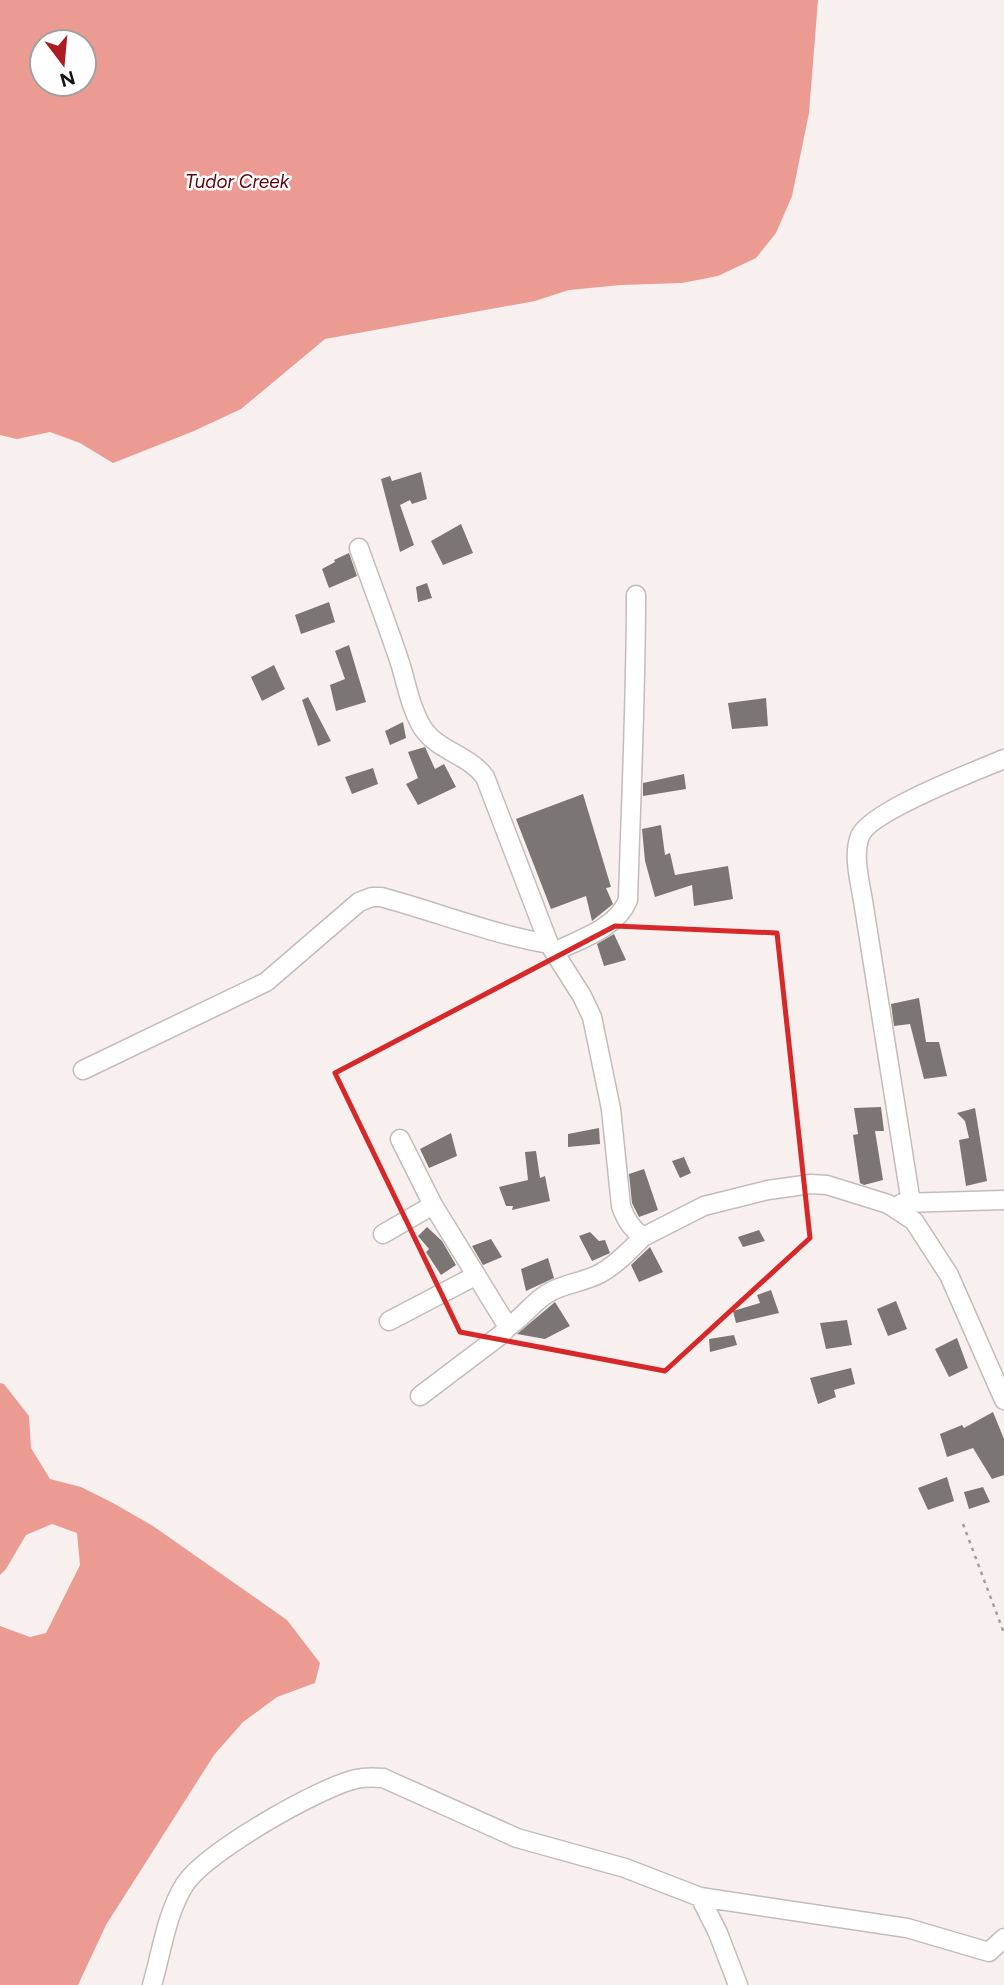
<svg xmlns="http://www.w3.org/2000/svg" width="1004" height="1985" viewBox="0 0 1004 1985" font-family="Figtree,sans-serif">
<rect width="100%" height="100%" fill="#f7f0ef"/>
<path fill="#ec9b93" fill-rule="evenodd" d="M 0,0 L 818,0 L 809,113 L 792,196 L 776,233 L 756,258 L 718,276 L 682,283 L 621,285 L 569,290 L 535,301 L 325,339 L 241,409 L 194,431 L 113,463 L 80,443 L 50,432 L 17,439 L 0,435 ZM 84,42 L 84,84 L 42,84 L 42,42 Z
M 0,1383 L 4,1384 L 29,1416 L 31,1448 L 50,1479 L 81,1487 L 113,1503 L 153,1526 L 287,1620 L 320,1663 L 315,1683 L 277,1697 L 243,1722 L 214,1755 L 106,1925 L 78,1985 L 0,1985 L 0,1626 L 30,1637 L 46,1633 L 80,1565 L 77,1533 L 52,1524 L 26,1535 L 6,1569 L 0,1575 Z"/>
<path fill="#7b7574" d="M 421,472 L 427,499 L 412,504 L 410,500 L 400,505 L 414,545 L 400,552 L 381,479 L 390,476 L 392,481 Z
M 461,524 L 473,553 L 443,565 L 431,541 Z
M 349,553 L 357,576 L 329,588 L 322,569 L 335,562 L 334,560 Z
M 427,583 L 432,598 L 418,602 L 416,587 Z
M 329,602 L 335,622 L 301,634 L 295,615 Z
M 349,645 L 366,702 L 336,711 L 330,685 L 345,679 L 335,651 Z
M 274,665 L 285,689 L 262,701 L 251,677 Z
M 308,697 L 331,741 L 318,746 L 302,700 Z
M 766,698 L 768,726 L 732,729 L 728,703 Z
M 403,722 L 406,738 L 390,745 L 385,731 Z
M 425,747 L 435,769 L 444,764 L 456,787 L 418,805 L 406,784 L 418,778 L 408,752 Z
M 373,768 L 378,784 L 352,794 L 345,777 Z
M 684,774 L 686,789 L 643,796 L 643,783 Z
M 583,794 L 611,887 L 606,888 L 613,904 L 592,921 L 586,896 L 551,909 L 516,819 Z
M 661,825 L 665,855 L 670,853 L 675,875 L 728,866 L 733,899 L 694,906 L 692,885 L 655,897 L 645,861 L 642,829 Z
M 614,934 L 626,960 L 604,966 L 597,944 Z
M 919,998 L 926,1042 L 939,1042 L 947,1076 L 924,1079 L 910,1024 L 894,1026 L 891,1004 Z
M 881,1107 L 884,1131 L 875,1131 L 883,1180 L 864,1185 L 860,1183 L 853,1135 L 858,1134 L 854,1108 Z
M 975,1108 L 987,1181 L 966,1186 L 959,1140 L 969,1138 L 965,1121 L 957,1113 Z
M 599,1128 L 600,1144 L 568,1147 L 568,1134 Z
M 451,1133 L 457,1156 L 429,1168 L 420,1149 Z
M 536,1151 L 540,1178 L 545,1176 L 550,1201 L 512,1210 L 513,1206 L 506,1206 L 499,1187 L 528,1180 L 525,1152 Z
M 684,1157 L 691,1173 L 680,1178 L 672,1161 Z
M 644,1169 L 658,1210 L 639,1217 L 632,1203 L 629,1174 Z
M 427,1227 L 442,1241 L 456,1265 L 441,1275 L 426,1252 L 429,1249 L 418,1236 Z
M 759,1230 L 765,1241 L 743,1247 L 738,1237 Z
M 590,1232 L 599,1241 L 605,1240 L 610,1253 L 592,1261 L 579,1236 Z
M 491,1239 L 502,1257 L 483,1265 L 472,1246 Z
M 650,1247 L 663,1272 L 639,1282 L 631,1265 Z
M 548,1258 L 554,1278 L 526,1291 L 521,1269 Z
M 771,1290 L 779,1313 L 736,1323 L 733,1311 L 760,1303 L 757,1295 Z
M 896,1301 L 907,1329 L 888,1336 L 877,1309 Z
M 555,1302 L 570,1326 L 545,1339 L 517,1334 Z
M 847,1320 L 852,1345 L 826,1349 L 820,1323 Z
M 734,1335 L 737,1345 L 710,1352 L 709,1339 Z
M 957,1338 L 968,1368 L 949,1377 L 935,1349 Z
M 851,1368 L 855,1384 L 834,1390 L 836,1397 L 818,1404 L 810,1378 Z
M 993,1412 L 1004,1439 L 1004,1475 L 992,1479 L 973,1448 L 947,1457 L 940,1434 L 962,1425 L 964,1428 Z
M 947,1477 L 954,1501 L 928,1510 L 918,1488 Z
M 983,1487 L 990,1502 L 969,1509 L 964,1492 Z"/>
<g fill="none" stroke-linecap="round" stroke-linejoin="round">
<defs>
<path id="minor" d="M 359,548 C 373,588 388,626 401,666 C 407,687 411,708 422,727 C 437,751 468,754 485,777 L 549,944 L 582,996 L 592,1017 L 611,1109 L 621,1206 C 626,1220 631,1228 643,1237 L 704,1206 L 768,1190 L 811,1184 L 827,1185 L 888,1204 L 914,1221 L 949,1275 L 1004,1400
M 554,952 C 580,939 616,929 628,900 C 631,798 636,697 636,595
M 83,1070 L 266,982 L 359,902 L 372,897 L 381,897 C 437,912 491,934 549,944
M 400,1139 L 433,1205 L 508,1327 C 524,1317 533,1301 550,1292 C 566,1283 585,1282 601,1273 C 617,1264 630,1250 643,1237
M 902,1203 L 1004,1200
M 911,1203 L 864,907 C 861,885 852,857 860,836 C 870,811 976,771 1004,759
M 383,1234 L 433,1205
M 389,1321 L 475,1276
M 420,1396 L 502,1334 L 508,1327
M 700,1897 L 907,1928 L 989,1952 L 1004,1938
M 152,1985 C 162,1951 166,1914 185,1884 C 206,1852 318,1788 356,1779 C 365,1777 373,1777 383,1778 L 517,1838 L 625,1868 L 700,1897 L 718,1933 L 738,1985"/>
</defs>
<use href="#minor" stroke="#c3bcbb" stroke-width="21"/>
<path stroke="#a49e9e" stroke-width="2.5" stroke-dasharray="3.5 5" stroke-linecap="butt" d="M 963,1524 L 1004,1633"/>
<use href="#minor" stroke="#fff" stroke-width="18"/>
</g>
<path fill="none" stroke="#d62828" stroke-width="5" stroke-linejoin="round" d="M 615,926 L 777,933 L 810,1238 L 665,1371 L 460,1332 L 335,1073 Z"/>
<g text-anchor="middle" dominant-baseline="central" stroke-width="5" stroke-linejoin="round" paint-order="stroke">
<g font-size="19" font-style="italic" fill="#630008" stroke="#fff">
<text x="237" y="181">Tudor Creek</text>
</g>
</g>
<g transform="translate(63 63) rotate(164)"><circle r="33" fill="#ffffff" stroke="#a1a1a1" stroke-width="2"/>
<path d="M0-5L12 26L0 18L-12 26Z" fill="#ae1c23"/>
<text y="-10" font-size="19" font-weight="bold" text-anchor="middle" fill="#151313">N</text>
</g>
</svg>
